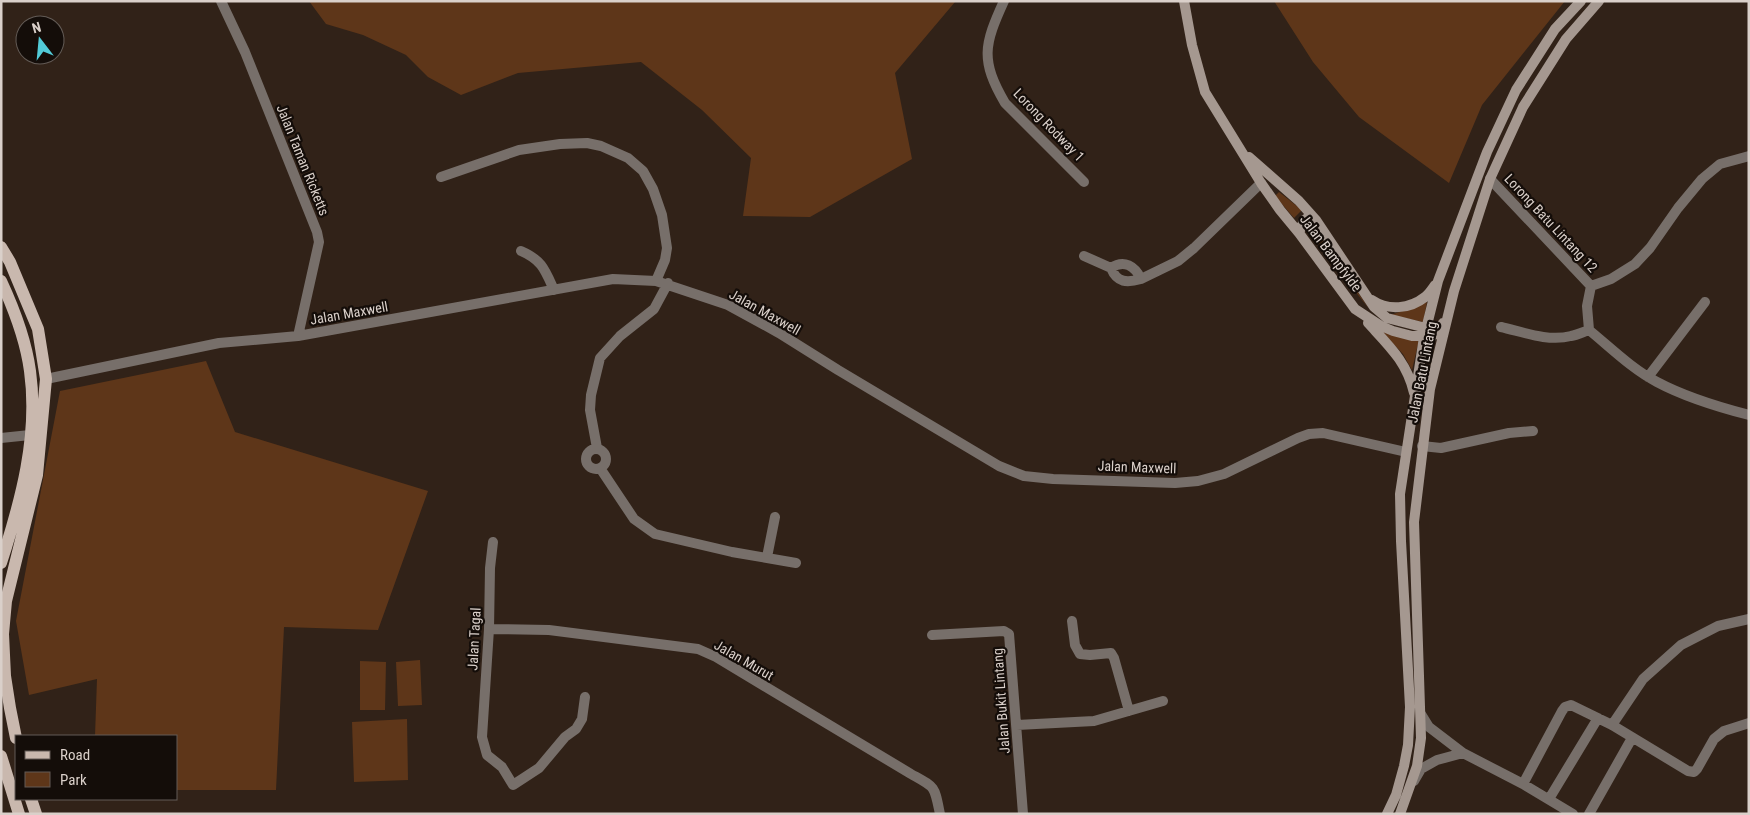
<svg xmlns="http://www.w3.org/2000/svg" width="1750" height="815" viewBox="0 0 1750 815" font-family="'Roboto Condensed',sans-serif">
<rect width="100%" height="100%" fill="#312218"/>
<path fill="#5e3619" d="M 309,1 L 954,1 L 955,2 L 895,73 L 912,159 L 810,217 L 743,216 L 751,158 L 702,110 L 641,62 L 518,73 L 461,95 L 428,77 L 406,55 L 363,35 L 326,24 Z
M 1274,1 L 1565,1 L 1482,105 L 1449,183 L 1359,117 L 1313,62 Z
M 1279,192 L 1302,210 L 1294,218 L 1275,196 Z
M 1310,221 L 1369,309 L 1304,225 Z
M 1427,302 L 1423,322 L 1391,315 Z
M 1381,331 L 1419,340 L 1412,370 L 1403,354 Z
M 206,361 L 235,432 L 428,491 L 378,630 L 284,627 L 276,790 L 176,790 L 176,736 L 95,736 L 97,679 L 29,695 L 16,621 L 60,391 Z
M 420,660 L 422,705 L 398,706 L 396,662 Z
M 360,661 L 386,662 L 385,710 L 360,710 Z
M 407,719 L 408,780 L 354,782 L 352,722 Z"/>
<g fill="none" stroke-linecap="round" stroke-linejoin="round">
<path stroke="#776f6a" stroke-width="10" d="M 221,1 L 245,52 L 317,232 L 319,242 L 298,336
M 1004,1 C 984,45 980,60 1005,103 L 1084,182
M 441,177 L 519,150 L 560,144 L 587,143 L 601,146 L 628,158 L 643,171 L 653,189 L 662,215 L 667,248 L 665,260 L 656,281
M 1490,179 L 1591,286 L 1587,306 L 1589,330 C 1611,348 1632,369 1657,382 C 1685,397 1718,407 1749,415
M 521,251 C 542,260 545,270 554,290
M 1084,256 L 1111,268
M 1141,279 C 1135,266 1124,259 1111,268 C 1117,283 1127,283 1141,279 L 1178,261 L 1194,248 L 1261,183
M 1591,286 L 1611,279 L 1635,264 L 1650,248 L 1678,208 L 1702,179 L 1720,164 L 1749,156
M 1501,327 C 1523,332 1548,342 1571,336 C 1577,335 1583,332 1589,330
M 1648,377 L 1705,302
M 46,379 L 219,343 L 298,336 L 613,279 L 656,281 L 728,305 L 779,333 L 838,370 L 999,466 L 1024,476 L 1053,479 L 1175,483 L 1198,481 L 1224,474 L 1298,438 L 1309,434 L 1323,433 L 1406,452
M 1,438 L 30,435
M 1422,446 L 1441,448 L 1509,433 L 1533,431
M 597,448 L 590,410 L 591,395 L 600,358 L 620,336 L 654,309 L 668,283
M586 459a10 10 0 1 1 20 0a10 10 0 1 1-20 0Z
M 600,468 L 634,519 L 655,534 L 732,552 L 796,563
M 493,542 L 490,568 L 489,629 L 482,737 L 487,755 L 502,767 L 513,785 L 539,768 L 565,737 L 576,729 L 582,719 L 585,697
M 767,557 L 775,517
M 1072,621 L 1075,645 L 1080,654 L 1090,655 L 1111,653 L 1114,658 L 1129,711
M 489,629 L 549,630 L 698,649 L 716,657 L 911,774 C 936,788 934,785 940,814
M 932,635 L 1004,631 L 1009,634 L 1023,814
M 1421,714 L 1429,727 L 1463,753 L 1523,784 L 1573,814
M 1017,725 L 1094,721 L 1163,701
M 1612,725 L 1643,679 L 1681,645 L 1718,626 L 1749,619
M 1414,781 L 1421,769 L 1437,760 L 1463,753
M 1523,784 L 1562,711 L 1565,707 L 1571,705 L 1612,725 L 1688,771 L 1694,772 L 1697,769 L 1714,739 L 1724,731 L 1749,723
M 1549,799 L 1598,718
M 1589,814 L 1632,738"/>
<path stroke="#a59890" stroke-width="10" d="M 1184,1 L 1192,45 L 1205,92 L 1261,183 L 1280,210 L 1299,233 L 1355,309 L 1381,326 L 1393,331 L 1412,336 L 1433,336 L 1443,323
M 1249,157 L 1299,201 L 1316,220 L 1374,307 L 1387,318 L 1426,328 L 1431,331
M 1299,233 L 1304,220 L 1309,217 L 1316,220
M 1372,300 C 1388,311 1410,309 1425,297 C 1429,294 1432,289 1435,285
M 1368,323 C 1389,346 1407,362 1414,393
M 1387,814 L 1396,795 L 1404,766 L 1408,745 L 1410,707 L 1401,541 L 1400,494 L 1424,337 L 1438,281 L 1487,152 L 1516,90 L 1555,29 L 1581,1
M 1400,814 L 1417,766 L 1421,738 L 1414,522 L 1430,389 L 1454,291 L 1490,179 L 1523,107 L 1566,39 L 1599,1"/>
<path stroke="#c9b8ae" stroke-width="12" d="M 1,247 L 10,262 L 38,329 L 46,379 L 37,475 L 6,601 L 3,634 L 5,676 L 10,708 L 16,738
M 1,281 C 14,309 26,341 30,371 C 39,436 21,501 1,563
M 1,756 L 19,814
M 31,799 L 36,814"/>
</g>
<g text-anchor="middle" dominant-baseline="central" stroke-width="4.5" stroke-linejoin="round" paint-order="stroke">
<g font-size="14" fill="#dad0ca" stroke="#140d09">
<text transform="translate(1049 125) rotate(46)">Lorong Rodway 1</text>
<text transform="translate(303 160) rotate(68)">Jalan Taman Ricketts</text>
<text transform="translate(1551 223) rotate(47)">Lorong Batu Lintang 12</text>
<text transform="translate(1331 253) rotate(53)">Jalan Bampfylde</text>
<text transform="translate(765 312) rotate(29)">Jalan Maxwell</text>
<text transform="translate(349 313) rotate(-10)">Jalan Maxwell</text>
<text transform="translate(1422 372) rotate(-79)">Jalan Batu Lintang</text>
<text transform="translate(1137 467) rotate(2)">Jalan Maxwell</text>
<text transform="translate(474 639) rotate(-87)">Jalan Tagal</text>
<text transform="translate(744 660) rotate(30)">Jalan Murut</text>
<text transform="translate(1001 701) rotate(-94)">Jalan Bukit Lintang</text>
</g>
</g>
<rect width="1750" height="815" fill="none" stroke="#dad0ca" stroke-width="5"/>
<rect x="15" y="735" width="162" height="65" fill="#140d09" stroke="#635b56"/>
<rect x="25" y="751" width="25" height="8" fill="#c9b8ae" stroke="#635b56"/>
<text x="60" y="760" font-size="15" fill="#dad0ca">Road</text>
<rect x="25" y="772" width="25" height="15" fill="#5e3619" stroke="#635b56"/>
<text x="60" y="785" font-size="15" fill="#dad0ca">Park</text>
<g transform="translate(40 40) rotate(344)"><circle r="24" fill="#140d09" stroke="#635b56"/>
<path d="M0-4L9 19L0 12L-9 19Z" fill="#52cbd8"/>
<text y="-8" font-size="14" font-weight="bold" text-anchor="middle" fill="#dad0ca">N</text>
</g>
</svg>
